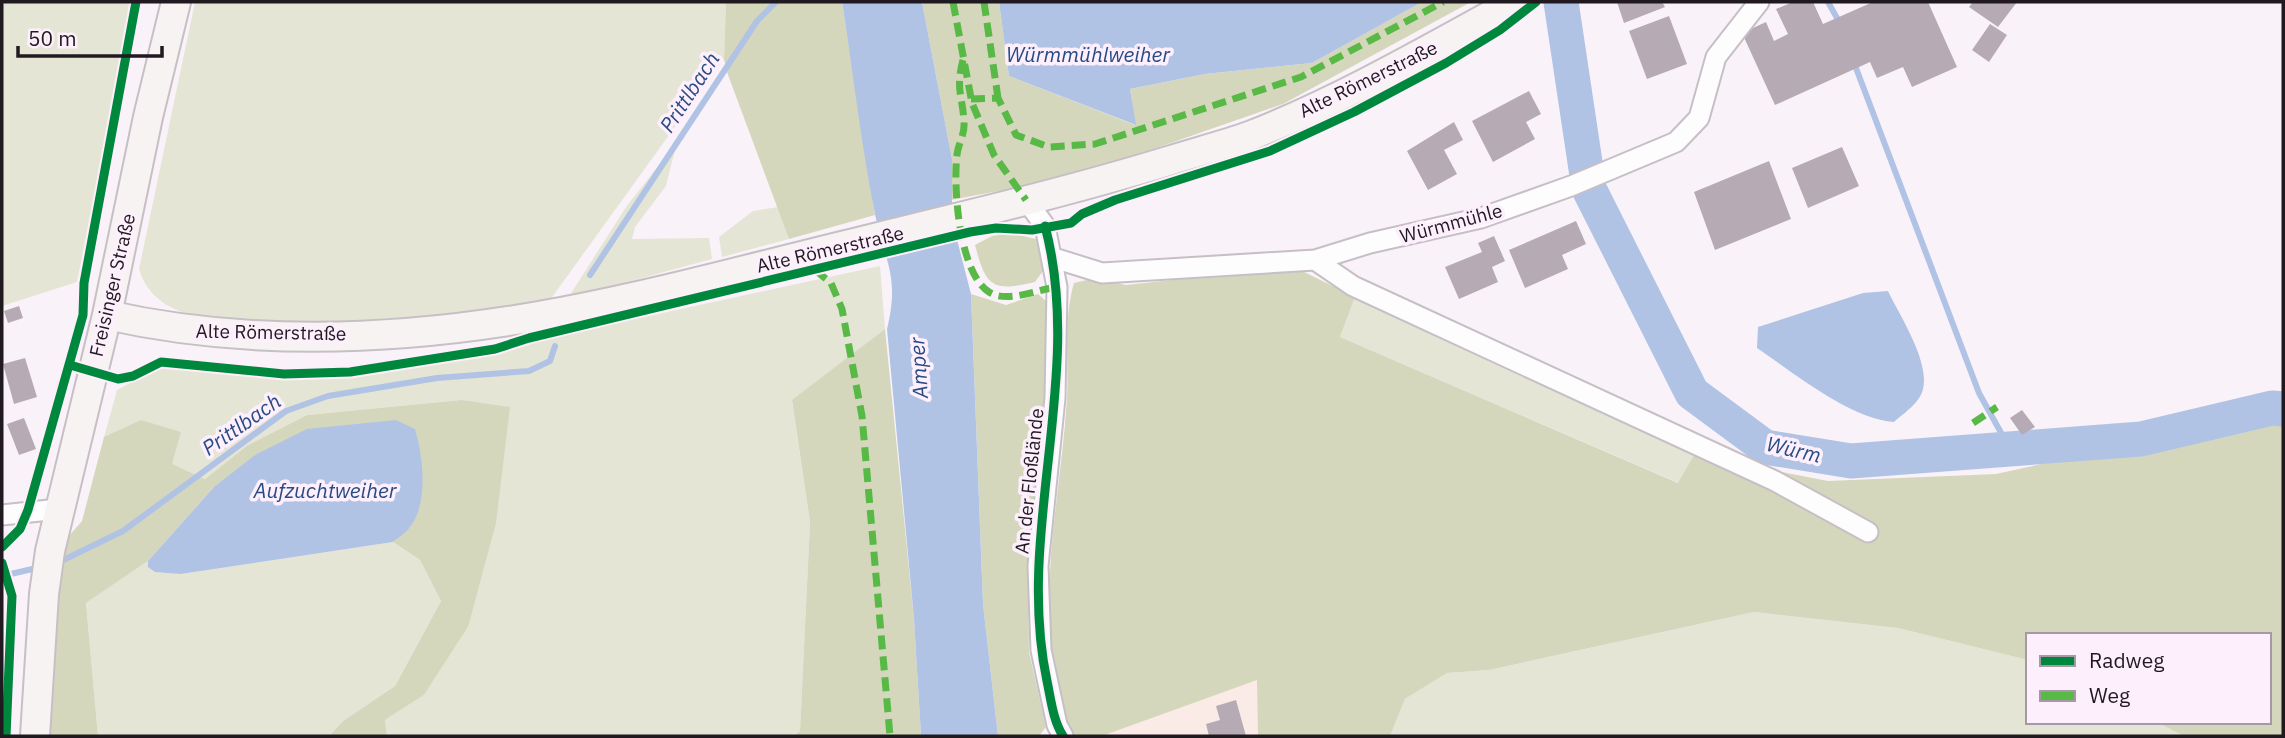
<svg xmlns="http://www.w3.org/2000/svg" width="2285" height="738" viewBox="0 0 2285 738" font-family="'IBM Plex Sans',sans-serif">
<rect width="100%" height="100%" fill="#faf2f9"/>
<path fill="#fbebe7" d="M 1257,679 L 1258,736 L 1102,736 Z"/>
<path fill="#e5e5d6" d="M 2,2 L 133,2 L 77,282 L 2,306 Z
M 195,2 L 726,2 L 724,59 L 550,300 C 453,315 355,328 256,322 C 239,321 219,322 202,318 C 173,312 147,298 139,269 Z
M 677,142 L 666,186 L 635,227 L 632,239 L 709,238 L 712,259 L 568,298 L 626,207 Z
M 778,207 L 789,239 L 722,257 L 719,237 L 753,211 Z
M 880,266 L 885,329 L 792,401 L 810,522 L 800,731 L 794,736 L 387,736 L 385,720 L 424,695 L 468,627 L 461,400 L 307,415 L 248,445 L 205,479 L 171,464 L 181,432 L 104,437 L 117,390 L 163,365 L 283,378 L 349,376 L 496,354 L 529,342 Z
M 1355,297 L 1694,455 L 1679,483 L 1340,337 Z
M 393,542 L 420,560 L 441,601 L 395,686 L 343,721 L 329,736 L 98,736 L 86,603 L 148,561 L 148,567 L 181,574 Z
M 1754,612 L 1898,628 L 2028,660 L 2028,722 L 2156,722 L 2184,736 L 1390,736 L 1405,699 L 1447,673 L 1489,670 Z"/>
<path fill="#d5d7bc" d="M 726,2 L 842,2 L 875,215 L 789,239 L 727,72 L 724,59 Z
M 922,2 L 999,2 L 1009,76 L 1135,125 L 1130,89 L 1205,74 L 1312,63 L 1422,2 L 1471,2 L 1283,104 L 1073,177 L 951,200 L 952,159 Z
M 1011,233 L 1036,239 L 1043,271 L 1035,282 C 992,292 986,287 975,245 L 992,236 Z
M 1294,267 L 1355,297 L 1340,337 L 1678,483 L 1694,455 L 1828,481 L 1996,474 L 2283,411 L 2283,736 L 2184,736 L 2156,722 L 2269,722 L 2269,635 L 2028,635 L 2028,660 L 1898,628 L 1754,612 L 1489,670 L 1447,673 L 1405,699 L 1390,736 L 1258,736 L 1257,680 L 1102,736 L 1075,736 C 1065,720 1062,704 1058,686 C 1036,590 1061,496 1067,399 C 1069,360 1063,321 1074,283 L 1095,278 L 1126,285 Z
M 971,294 L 1006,305 L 1038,294 L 1047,302 L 1045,398 L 1028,569 L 1029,652 L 1046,727 L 1039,736 L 998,736 L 983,604 Z
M 885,329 L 914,619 L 921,736 L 794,736 L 800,731 L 810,522 L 792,400 Z
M 461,400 L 510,407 L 496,523 L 468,627 L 424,695 L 385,720 L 387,736 L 329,736 L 343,721 L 395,686 L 441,601 L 420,560 L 393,542 L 411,526 L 214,487 L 148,561 L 86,603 L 98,736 L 49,736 L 58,596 L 68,537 L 82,521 L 104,437 L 141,420 L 181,432 L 172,464 L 205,479 L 248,445 L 307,415 Z"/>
<path fill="#b1c3e5" d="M 842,2 L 922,2 L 952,159 L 952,220 L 971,294 L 983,604 L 998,736 L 921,736 L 914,619 L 887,329 C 900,276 885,263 875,214 C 861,144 853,72 842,2 Z
M 999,2 L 1422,2 L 1312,63 L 1205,74 L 1130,89 L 1136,125 L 1009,76 Z
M 1888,291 C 1900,316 1930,362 1923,389 C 1920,403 1904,413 1894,422 C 1850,419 1794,373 1757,348 L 1758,327 L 1863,293 Z
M 396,420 L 415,429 C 423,456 429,503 410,527 C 406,533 398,538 393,542 L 181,574 L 155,572 L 148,567 L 148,561 L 214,487 L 255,455 L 307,429 Z"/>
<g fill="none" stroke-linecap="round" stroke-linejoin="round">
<path stroke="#b1c3e5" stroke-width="6" d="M 1828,2 L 1837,18
M 1856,68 L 1979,393 L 2010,449
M 590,275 L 757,21 L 776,2
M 55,564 L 123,531 L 286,411 L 328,396 L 437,378 L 529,371 L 550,361 L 555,346
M 2,576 L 41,567"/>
<path stroke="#b1c3e5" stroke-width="35" d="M 1561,2 L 1589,189 L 1692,393 L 1765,447 L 1851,461 L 2141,439 L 2272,408 L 2283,409"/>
</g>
<path fill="#b6abb5" d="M 1617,2 L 1662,2 L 1665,7 L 1624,23 Z
M 1793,2 L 1813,2 L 1823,24 L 1873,2 L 1928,2 L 1957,67 L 1912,87 L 1903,67 L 1877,78 L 1870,62 L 1775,105 L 1742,33 L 1766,22 L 1774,41 L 1788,34 L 1776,9 Z
M 1973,2 L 2017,2 L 1998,27 L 1969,7 Z
M 1669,16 L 1687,64 L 1647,79 L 1629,31 Z
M 1990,24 L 2007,35 L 1989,62 L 1972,50 Z
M 1529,91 L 1541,114 L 1526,122 L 1535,139 L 1493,162 L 1472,121 Z
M 1454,122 L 1463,140 L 1444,150 L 1457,174 L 1428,190 L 1407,151 Z
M 1842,147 L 1859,186 L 1808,208 L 1792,168 Z
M 1769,161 L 1791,219 L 1715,250 L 1694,192 Z
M 1576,221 L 1586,244 L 1562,255 L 1568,269 L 1525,288 L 1509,250 Z
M 1494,236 L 1505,261 L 1492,267 L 1498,282 L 1459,299 L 1445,267 L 1482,252 L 1478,243 Z
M 19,306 L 23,318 L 8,323 L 4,311 Z
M 25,358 L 37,397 L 14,404 L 3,364 Z
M 2022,410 L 2035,427 L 2022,435 L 2010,418 Z
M 24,418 L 36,449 L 19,455 L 7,424 Z
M 1236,700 L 1246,736 L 1209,736 L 1206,724 L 1220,720 L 1216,706 Z"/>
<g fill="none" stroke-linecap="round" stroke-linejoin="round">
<defs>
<path id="street" d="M 1026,200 L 1045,226 L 1057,287 L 1055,398 L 1038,566 L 1041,650 L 1057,725 L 1063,736
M 1054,258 L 1102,273 L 1315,260 L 1370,243 L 1481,218 L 1571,186 L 1676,142 L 1699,118 L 1716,57 L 1759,2
M 1315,260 L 1353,286 L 1775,481 L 1868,532
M 2,515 L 59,509"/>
<path id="secondary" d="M 107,315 C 254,348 413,340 561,312 C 662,293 762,265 862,241 C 964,216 1067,192 1168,161 C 1196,152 1225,145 1252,135 C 1343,99 1429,49 1515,2
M 35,736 L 44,594 L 50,551 L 107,315 L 148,117 L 176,2"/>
</defs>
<use href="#street" stroke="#c7bfc6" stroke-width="23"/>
<use href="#secondary" stroke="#c7bfc6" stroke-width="32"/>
<use href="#street" stroke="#fefdfe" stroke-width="19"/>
<use href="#secondary" stroke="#f8f3f3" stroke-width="28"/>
<path stroke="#58b947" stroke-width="7" stroke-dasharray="14 7" stroke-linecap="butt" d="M 953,2 L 972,103 L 994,155 L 1026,200
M 984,2 L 998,98
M 963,60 C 955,90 963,96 964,123 C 965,134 958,144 957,155 C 953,187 959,273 989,292 C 1007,304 1038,289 1057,287
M 971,99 L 998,98 L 1016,135 L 1049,147 L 1095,144 L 1301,77 L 1443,2
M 815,270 L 831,283 L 842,309 L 862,416 L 890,736
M 1973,423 L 1997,407"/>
<defs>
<path id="cycleway" d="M 1045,226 C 1085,376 1015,531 1047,681 C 1051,700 1053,720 1063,736
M 70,365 L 118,379 L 133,376 L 161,362 L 284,374 L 350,372 L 495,349 L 529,338 L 970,232 L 996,228 L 1032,230 L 1071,223 L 1082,214 L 1115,200 L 1270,151 L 1354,112 L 1446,63 L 1500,30 L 1536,2
M 2,547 L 20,529 L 28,510 L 83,315 L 84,283 L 136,2
M 2,563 L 12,596 L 6,736"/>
</defs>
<use href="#cycleway" stroke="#fdeffc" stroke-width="13"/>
<use href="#cycleway" stroke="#00873e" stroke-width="9"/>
</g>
<g text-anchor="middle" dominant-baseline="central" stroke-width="7" stroke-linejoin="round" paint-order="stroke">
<g font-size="19" fill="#211920" stroke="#fdeffc">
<text transform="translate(1368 79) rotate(-26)">Alte Römerstraße</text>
<text transform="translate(1451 223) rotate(-15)">Würmmühle</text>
<text transform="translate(830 249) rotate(-13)">Alte Römerstraße</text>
<text transform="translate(112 285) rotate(-77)">Freisinger Straße</text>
<text transform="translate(271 332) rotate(1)">Alte Römerstraße</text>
<text transform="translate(1029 481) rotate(-84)">An der Floßlände</text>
</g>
<g font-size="21" font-style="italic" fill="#274c84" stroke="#fdeffc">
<text x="1088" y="54">Würmmühlweiher</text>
<text transform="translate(689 92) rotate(-57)">Prittlbach</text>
<text transform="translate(918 368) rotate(-94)">Amper</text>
<text transform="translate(241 424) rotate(-35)">Prittlbach</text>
<text transform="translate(1794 449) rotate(13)">Würm</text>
<text x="325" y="490">Aufzuchtweiher</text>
</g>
</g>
<rect width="2285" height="738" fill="none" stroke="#211920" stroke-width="7"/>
<rect x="2026" y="633" width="245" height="91" fill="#fdeffc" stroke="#a599a4" stroke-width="2"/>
<rect x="2040" y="656" width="35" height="10" fill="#00873e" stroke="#a599a4" stroke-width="2"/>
<text x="2089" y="668" font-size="21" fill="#211920">Radweg</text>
<rect x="2040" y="691" width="35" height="10" fill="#58b947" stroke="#a599a4" stroke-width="2"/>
<text x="2089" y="703" font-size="21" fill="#211920">Weg</text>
<path d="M18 46v10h144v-10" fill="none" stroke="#211920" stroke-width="3.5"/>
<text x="28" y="46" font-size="21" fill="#211920" stroke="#fdeffc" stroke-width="5" paint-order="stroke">50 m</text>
</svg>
